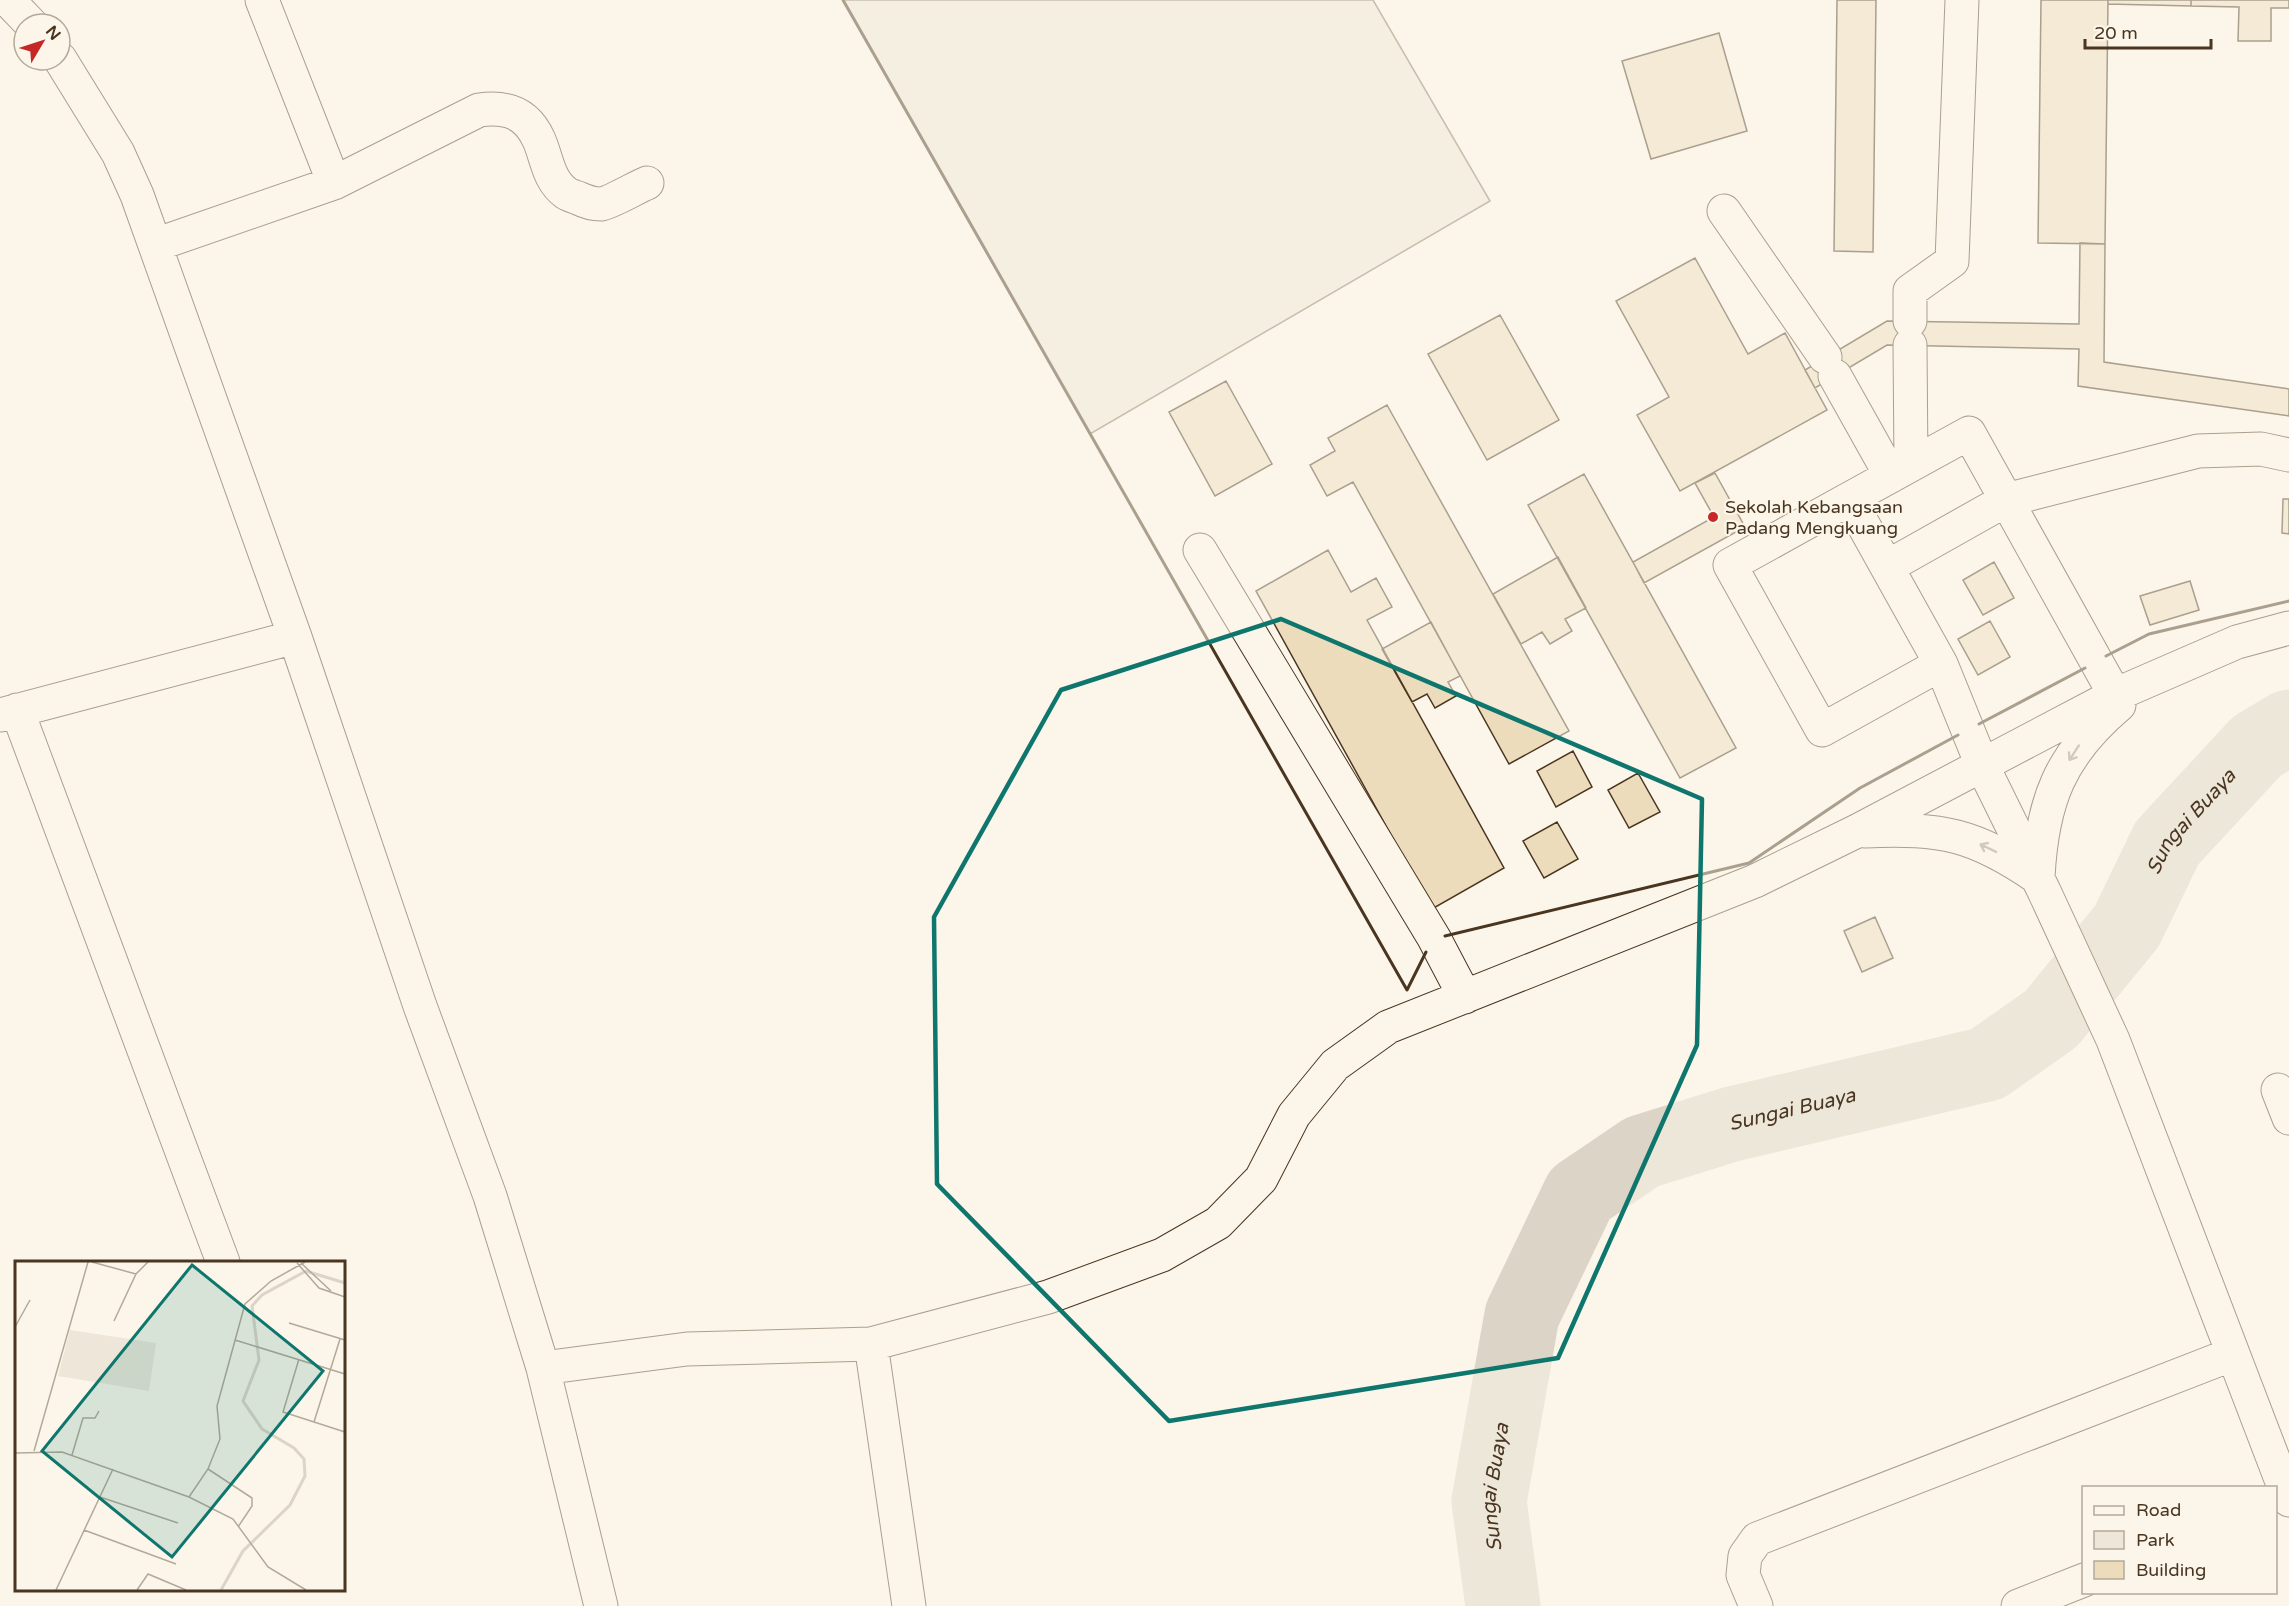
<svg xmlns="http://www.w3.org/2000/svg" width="2289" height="1606" viewBox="0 0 2289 1606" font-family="'Varela Round',sans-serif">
<rect width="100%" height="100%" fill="#fbf6e9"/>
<path fill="#ede6d9" stroke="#887966" stroke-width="1.5" d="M 843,0 L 1373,0 L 1490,201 L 1090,434 Z"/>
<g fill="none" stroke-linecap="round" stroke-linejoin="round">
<path stroke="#dcd4c6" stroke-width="75" id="s1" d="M 1503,1606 L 1489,1501 L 1522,1315 L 1580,1194 L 1642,1152 L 1732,1124 L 1987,1064 L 2051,1019 L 2127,926 L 2167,843 L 2257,746 L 2289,727"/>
</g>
<path fill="#ecdcbc" stroke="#4a3520" stroke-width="1.5" d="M 1837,0 L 1876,0 L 1873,252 L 1834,251 Z
M 2041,0 L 2108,0 L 2105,244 L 2038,243 Z
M 2108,0 L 2191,0 L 2191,6 L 2108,4 Z
M 2191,0 L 2289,0 L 2289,8 L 2271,8 L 2271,41 L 2238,41 L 2239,7 L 2191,6 Z
M 1719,33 L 1747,131 L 1651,159 L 1622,61 Z
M 2080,243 L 2105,244 L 2104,362 L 2289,389 L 2289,416 L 2078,386 L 2079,349 L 1887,345 L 1815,388 L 1805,370 L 1887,321 L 2079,324 Z
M 1695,258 L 1748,354 L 1785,333 L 1827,410 L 1680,491 L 1637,415 L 1669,397 L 1616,301 Z
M 1500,315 L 1559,420 L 1487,460 L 1428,354 Z
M 1226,381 L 1272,464 L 1215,496 L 1169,412 Z
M 1387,405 L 1569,731 L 1509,764 L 1353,482 L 1327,496 L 1310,465 L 1335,451 L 1328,438 Z
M 1715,473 L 1745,527 L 1644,583 L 1633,562 L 1714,517 L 1695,483 Z
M 1584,474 L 1736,748 L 1680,778 L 1528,505 Z
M 2283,499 L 2289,499 L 2289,534 L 2282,533 Z
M 1328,550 L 1351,592 L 1376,578 L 1392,607 L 1367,620 L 1504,868 L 1432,909 L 1256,591 Z
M 1558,557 L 1586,608 L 1565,619 L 1572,631 L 1550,644 L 1542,632 L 1521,644 L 1493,594 Z
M 1994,562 L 2014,598 L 1983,615 L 1963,580 Z
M 2190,581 L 2199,610 L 2150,625 L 2140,596 Z
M 1990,621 L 2010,657 L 1978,675 L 1958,639 Z
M 1431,622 L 1460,676 L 1448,682 L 1456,696 L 1435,708 L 1427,694 L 1412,702 L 1382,649 Z
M 1573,751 L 1592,787 L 1556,807 L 1537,771 Z
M 1638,773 L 1660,812 L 1629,828 L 1608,790 Z
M 1557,822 L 1578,859 L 1544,878 L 1523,841 Z
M 1875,917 L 1893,958 L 1862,972 L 1844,931 Z"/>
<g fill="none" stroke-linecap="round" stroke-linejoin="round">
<defs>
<path id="minor" d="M 8,0 L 31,24
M 262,0 L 334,183
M 60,59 L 118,153 L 137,195 L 295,637 L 420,1006 L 490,1196 L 543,1368 L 601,1606
M 1724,211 L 1825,357
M 155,245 L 334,183 L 479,110 C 507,106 527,113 539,140 C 547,158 548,180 566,193 C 569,195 575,197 578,198 C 584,201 594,204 601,204 C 610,203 637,187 647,183
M 1910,321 L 1910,291 L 1952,261 L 1962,0
M 1910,345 L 1911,465
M 1835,376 L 1891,476
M 1849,499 L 1969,433 L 2115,695
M 1200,550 L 1434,938 L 1465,997
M 1887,567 L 2006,500 L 2198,451 L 2261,449 L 2289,455
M 1941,664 L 1822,730 L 1730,565 L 1849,499 L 1941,664 L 1982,765 L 2044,891 L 2113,1040 L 2289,1500
M 17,710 L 223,1262
M 0,715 L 295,637
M 1865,831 C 1943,828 1974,834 2038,878
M 2038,877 C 2042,801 2060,755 2119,705
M 2278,1090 L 2289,1118
M 871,1344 L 909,1606
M 543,1368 L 687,1349 L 871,1344 L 1048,1297 L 1162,1255 L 1218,1223 L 1261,1179 L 1294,1115 L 1335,1065 L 1388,1027 L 1755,881 L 1857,831 L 2115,695 L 2237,642 L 2289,628
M 1756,1606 L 1743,1575 L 1745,1556 L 1757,1539 L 2233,1354
M 2018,1606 L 2084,1580"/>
</defs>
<use href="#minor" stroke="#4a3520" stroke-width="35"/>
<use href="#minor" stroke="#fbf6e9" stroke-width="33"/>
<path stroke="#4a3520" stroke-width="3" d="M 843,0 L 1407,990 L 1426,952
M 2106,656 L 2149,634 L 2289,601
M 1979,724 L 2085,668
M 1445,936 L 1749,863 L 1860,788 L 1958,735"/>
</g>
<defs><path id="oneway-shaft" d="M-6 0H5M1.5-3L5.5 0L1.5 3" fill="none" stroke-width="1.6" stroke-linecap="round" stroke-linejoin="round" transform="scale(1.5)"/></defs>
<g stroke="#a29684">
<use href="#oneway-shaft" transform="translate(2074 753) rotate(123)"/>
<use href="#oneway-shaft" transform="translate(1988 848) rotate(-154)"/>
</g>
<path d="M0 0H2289V1606H0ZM 1281,619 L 1702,799 L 1697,1045 L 1558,1358 L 1169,1421 L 937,1184 L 934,917 L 1061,690 Z" fill="#fbf6e9" fill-opacity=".55" fill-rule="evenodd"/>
<path fill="none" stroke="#0f766e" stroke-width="4.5" stroke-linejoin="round" d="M 1281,619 L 1702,799 L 1697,1045 L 1558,1358 L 1169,1421 L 937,1184 L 934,917 L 1061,690 Z"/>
<circle fill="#c62828" stroke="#fbf6e9" stroke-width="2" cx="1713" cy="517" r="6"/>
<g text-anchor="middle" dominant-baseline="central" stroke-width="4.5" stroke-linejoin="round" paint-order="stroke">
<g font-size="18" fill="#4a3520" stroke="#fbf6e9" text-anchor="start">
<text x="1725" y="507">Sekolah Kebangsaan<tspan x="1725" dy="21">Padang Mengkuang</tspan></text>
</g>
<g font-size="20" font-style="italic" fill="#4a3520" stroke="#fbf6e9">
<text stroke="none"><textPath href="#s1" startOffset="1182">Sungai Buaya</textPath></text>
<text stroke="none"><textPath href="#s1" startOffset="660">Sungai Buaya</textPath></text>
<text stroke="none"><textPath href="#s1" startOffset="120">Sungai Buaya</textPath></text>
</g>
</g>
<g transform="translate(15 1261)">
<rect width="330" height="330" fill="#fbf6e9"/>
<path d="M 55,69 L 141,82 L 134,130 L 43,115 Z" fill="#ede6d9"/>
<path fill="none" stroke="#dcd4c6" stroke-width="3" d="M 206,329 L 228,290 L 275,244 L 290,215 L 289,198 L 279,187 L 247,168 L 228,140 L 244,99 L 237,45 L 247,34 L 291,10 L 330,22"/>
<path fill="none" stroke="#b4a999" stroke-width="1.5" d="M 77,1 L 121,13M 282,2 L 304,27 L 330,36M 286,2 L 316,30M 99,60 L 121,13 L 133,1M 274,62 L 330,79M 0,66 L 15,39M 220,79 L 330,113M 284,98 L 268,151 L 330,171M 299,161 L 325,78M 19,190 L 73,1M 0,192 L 47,191 L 174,236 L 218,258 L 253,306 L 291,329M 57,194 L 68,157 L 80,157 L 84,150M 193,208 L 237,237 L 237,245 L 223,266M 85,236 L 163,262M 174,236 L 193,208 L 205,178 L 202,145 L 230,43 L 256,20 L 290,1M 69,269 L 161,303M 41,329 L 98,208M 122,329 L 133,313 L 171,329"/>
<path fill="#0f766e" fill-opacity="0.15" stroke="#0f766e" stroke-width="3" d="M 177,4 L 308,110 L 157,296 L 27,190 Z"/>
<rect width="330" height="330" fill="none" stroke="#4a3520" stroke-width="3"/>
</g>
<rect x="2082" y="1486" width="195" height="108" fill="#fbf6e9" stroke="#b4a999" stroke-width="1.5"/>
<rect x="2094" y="1506" width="30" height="9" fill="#fbf6e9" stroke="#b4a999" stroke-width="1.5"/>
<text x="2136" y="1516" font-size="18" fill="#4a3520">Road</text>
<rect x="2094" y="1531" width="30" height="18" fill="#ede6d9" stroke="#b4a999" stroke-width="1.5"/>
<text x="2136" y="1546" font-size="18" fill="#4a3520">Park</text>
<rect x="2094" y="1561" width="30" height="18" fill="#ecdcbc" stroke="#b4a999" stroke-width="1.5"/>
<text x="2136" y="1576" font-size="18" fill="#4a3520">Building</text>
<g transform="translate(42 42) rotate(51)"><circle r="28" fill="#fbf6e9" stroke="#b4a999" stroke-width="1.5"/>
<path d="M0-4.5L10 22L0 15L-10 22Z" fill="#c62828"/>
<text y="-9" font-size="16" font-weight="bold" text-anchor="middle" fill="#4a3520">N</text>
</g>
<path d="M2085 39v9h126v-9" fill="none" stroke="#4a3520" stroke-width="3"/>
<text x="2094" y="39" font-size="18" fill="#4a3520" stroke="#fbf6e9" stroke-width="4.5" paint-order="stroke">20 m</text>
</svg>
